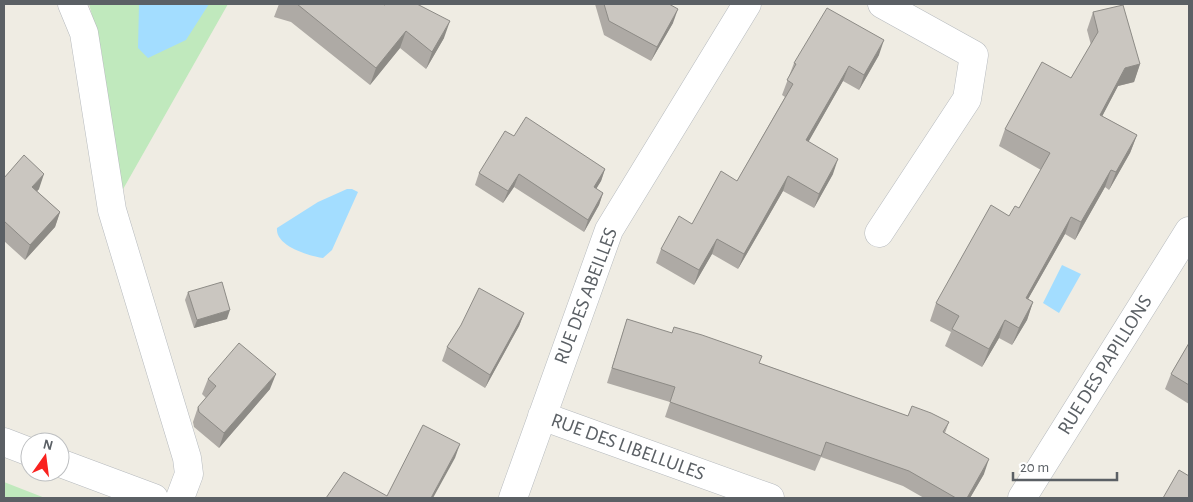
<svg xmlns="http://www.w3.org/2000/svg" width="1193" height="502" viewBox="0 0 1193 502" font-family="'Alegreya Sans',sans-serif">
<rect width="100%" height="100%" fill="#efece3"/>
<path fill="#c0e9bd" d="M 89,4 L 228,4 L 122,191 L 101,49 Z
M 4,482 L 45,498 L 4,498 Z"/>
<path fill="#a3ddff" d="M 139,4 L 209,4 L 186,40 L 148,58 L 138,48 Z
M 347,189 L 352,189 L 358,192 L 332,250 L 323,258 C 309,256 275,246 277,228 L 318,202 Z
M 1062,265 L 1081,274 L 1059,313 L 1043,303 Z"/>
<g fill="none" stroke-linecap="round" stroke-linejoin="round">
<defs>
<path id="minor" d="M 72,4 L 84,33 L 112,210 L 187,458 L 189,474 L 180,498
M 879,233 L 967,99 L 974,55 L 882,4
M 542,416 L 770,498
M 4,442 L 30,452
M 60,463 L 154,498
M 513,498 L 609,230 L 747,4
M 1022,498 L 1189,231"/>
</defs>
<use href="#minor" stroke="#b6babe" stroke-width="29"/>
<use href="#minor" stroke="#fff" stroke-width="28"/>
</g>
<path fill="#aeaaa5" d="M 279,4 L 383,4 L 444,38 L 426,69 L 400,48 L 370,85 L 291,22 L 274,17 Z
M 595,4 L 669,4 L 673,23 L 651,61 L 604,35 Z
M 1093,12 L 1140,64 L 1134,82 L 1118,86 L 1102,116 L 1137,135 L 1130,153 L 1109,190 L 1105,187 L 1075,240 L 1065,234 L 1028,299 L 1033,302 L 1027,320 L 1012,345 L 999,338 L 982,367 L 945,346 L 951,332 L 930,321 L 936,303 L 1009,216 L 1019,208 L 1041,170 L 999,146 L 1005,129 L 1071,78 L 1091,45 L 1087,30 Z
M 879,55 L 859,90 L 843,81 L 808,142 L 833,174 L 814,208 L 783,191 L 738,269 L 712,254 L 694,285 L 656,263 L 661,249 L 692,224 L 737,181 L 785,97 L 782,95 L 794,63 Z
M 514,136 L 605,169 L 601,181 L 596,189 L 603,193 L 599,205 L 584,232 L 514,187 L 503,203 L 475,185 L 479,173 Z
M 4,178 L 39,189 L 37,191 L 60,212 L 55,227 L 25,260 L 4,241 Z
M 188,292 L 227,319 L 194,328 L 185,300 Z
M 524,313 L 519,326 L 485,388 L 442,361 L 447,347 Z
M 627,319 L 759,363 L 908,416 L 949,422 L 945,433 L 984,474 L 970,498 L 924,498 L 903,486 L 821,457 L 815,471 L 665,417 L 670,402 L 607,383 Z
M 1189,343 L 1189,404 L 1165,389 L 1171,374 Z
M 208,379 L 270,389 L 219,448 L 194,427 L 193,422 L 198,407 L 206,398 L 202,394 Z"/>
<path fill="#8d8b86" d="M 678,9 L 673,23 L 651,61 L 657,47 Z
M 450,21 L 444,38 L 426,69 L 432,52 Z
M 406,31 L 400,48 L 370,85 L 376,68 Z
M 884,40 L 879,55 L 859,90 L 864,75 Z
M 1140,64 L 1134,82 L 1118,86 L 1094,132 L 1100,115 L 1125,68 Z
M 849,66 L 843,81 L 801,155 L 806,140 Z
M 1137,135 L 1130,153 L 1109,190 L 1116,172 Z
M 838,159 L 833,174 L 814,208 L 819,194 Z
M 605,169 L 601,181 L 590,199 L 594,187 Z
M 1111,170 L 1105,187 L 1075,240 L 1081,222 Z
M 44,174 L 39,189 L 27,202 L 32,187 Z
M 519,174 L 514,187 L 503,203 L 508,191 Z
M 788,176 L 783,191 L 738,269 L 744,254 Z
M 603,193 L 599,205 L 584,232 L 588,220 Z
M 60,212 L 55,227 L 25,260 L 30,245 Z
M 1071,217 L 1065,234 L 1019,315 L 1026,298 Z
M 717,239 L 712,254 L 694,285 L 699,270 Z
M 1033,302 L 1027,320 L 1012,345 L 1019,328 Z
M 230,310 L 227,319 L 194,328 L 197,320 Z
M 524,313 L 519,326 L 485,388 L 490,375 Z
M 1005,320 L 999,338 L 982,367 L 989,349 Z
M 276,374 L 270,389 L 219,448 L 224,433 Z
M 460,444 L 455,458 L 433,498 L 431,498 Z
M 989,459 L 984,474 L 970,498 L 967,498 Z"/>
<path fill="#cac6c0" stroke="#8d8b86" d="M 295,4 L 383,4 L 384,5 L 387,4 L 417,4 L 450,21 L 432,52 L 406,31 L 376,68 L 297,4 Z
M 604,4 L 669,4 L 678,9 L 657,47 L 609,21 Z
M 1123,5 L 1140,64 L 1125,68 L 1100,115 L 1137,135 L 1116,172 L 1111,170 L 1081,222 L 1071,217 L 1026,298 L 1033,302 L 1019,328 L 1005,320 L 989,349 L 952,329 L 959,316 L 936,303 L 991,205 L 1009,216 L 1015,206 L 1019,208 L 1050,153 L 1005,129 L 1042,62 L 1071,78 L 1098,32 L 1093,12 Z
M 827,8 L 884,40 L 864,75 L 849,66 L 806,140 L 838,159 L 819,194 L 788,176 L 744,254 L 717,239 L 699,270 L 661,249 L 679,216 L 692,224 L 721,171 L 737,181 L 793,84 L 787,80 L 796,64 L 794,63 Z
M 526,117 L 605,169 L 594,187 L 603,193 L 588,220 L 519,174 L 508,191 L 479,173 L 505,131 L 514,136 Z
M 24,155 L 44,174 L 32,187 L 60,212 L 30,245 L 4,221 L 4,178 Z
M 222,282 L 230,310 L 197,320 L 188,292 Z
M 479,288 L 524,313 L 490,375 L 447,347 L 461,325 Z
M 627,319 L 672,333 L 674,327 L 702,335 L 762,356 L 759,363 L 908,416 L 912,406 L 931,413 L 949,422 L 943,432 L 989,459 L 967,498 L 956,498 L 909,471 L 826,442 L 821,456 L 670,402 L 675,387 L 612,368 Z
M 239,343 L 276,374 L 224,433 L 199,412 L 198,407 L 216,386 L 208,379 Z
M 1189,343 L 1189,385 L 1171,374 Z
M 423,425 L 460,444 L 431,498 L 326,498 L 344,472 L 387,496 Z
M 1179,470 L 1189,476 L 1189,498 L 1163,498 Z"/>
<g text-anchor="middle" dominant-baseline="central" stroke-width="4" stroke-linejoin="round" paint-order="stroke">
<g font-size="20" fill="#5b6065" stroke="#fff">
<text transform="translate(586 296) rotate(-69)">RUE DES ABEILLES</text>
<text transform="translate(1105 365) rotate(-58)">RUE DES PAPILLONS</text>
<text transform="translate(628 447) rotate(20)">RUE DES LIBELLULES</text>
</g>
</g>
<rect width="1193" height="502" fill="none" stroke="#5b6065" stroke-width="10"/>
<g transform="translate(45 457) rotate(14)"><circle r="24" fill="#ffffff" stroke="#bdbfc1"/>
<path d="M0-4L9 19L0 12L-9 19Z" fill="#f9221f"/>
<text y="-8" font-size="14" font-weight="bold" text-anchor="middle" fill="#5b6065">N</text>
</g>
<path d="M1013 472v8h104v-8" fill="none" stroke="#5b6065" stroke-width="2.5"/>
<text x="1020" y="472" font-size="15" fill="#5b6065" stroke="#ffffff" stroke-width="4" paint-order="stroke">20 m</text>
</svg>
